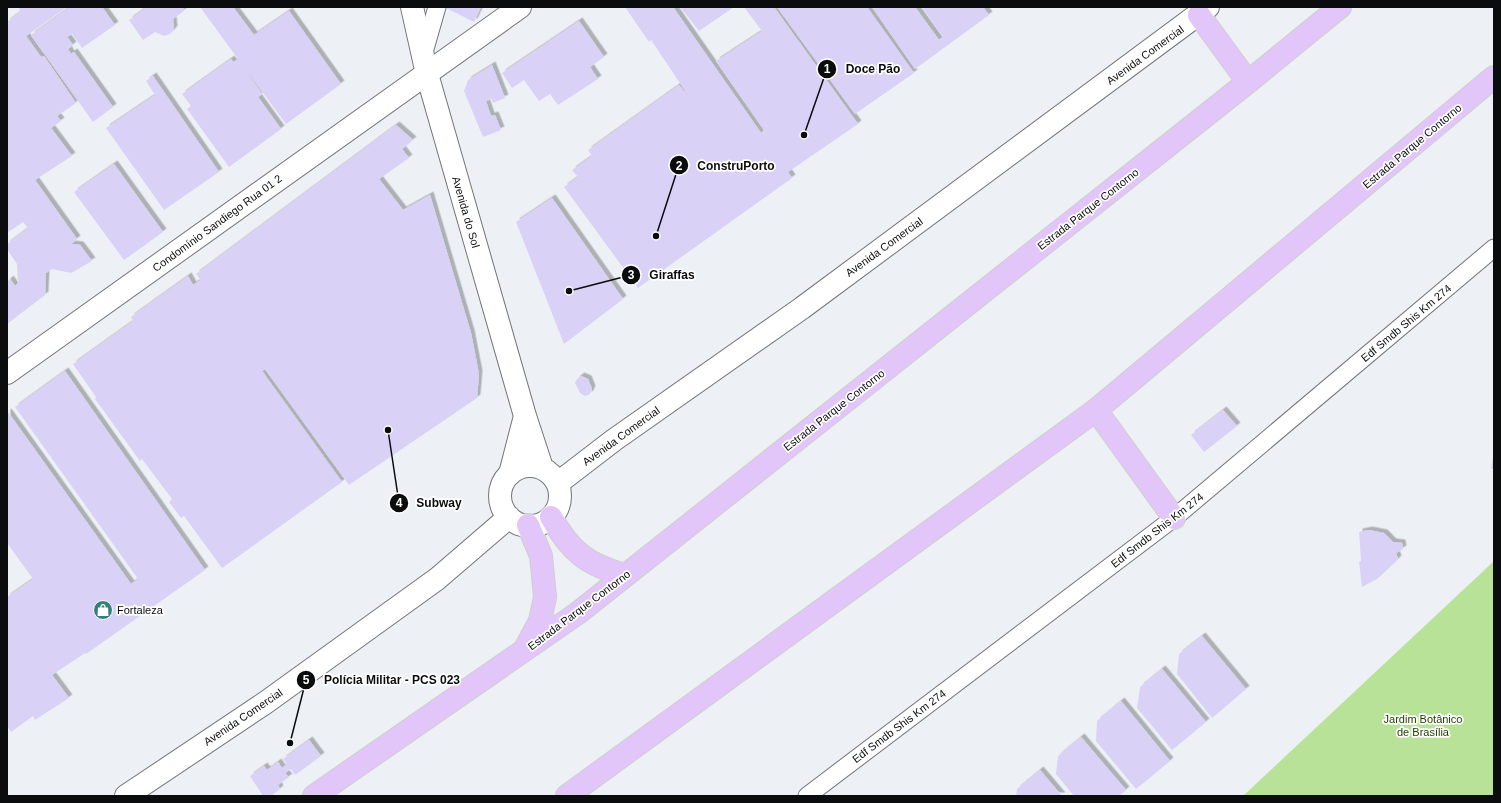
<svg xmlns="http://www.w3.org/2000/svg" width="1501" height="803" viewBox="0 0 1501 803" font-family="Arial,sans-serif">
<defs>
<filter id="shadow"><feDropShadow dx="3.5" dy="-3.5" stdDeviation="0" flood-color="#0004"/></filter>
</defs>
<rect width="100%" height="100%" fill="#edf1f6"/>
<path fill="#b9e299" d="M 1494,561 L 1494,796 L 1243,796 Z"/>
<path fill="#dad1f6" filter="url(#shadow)" d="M 19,7 L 67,7 L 26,36 L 41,57 L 44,56 L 76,103 L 57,116 L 61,121 L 51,128 L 72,156 L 35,180 L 77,239 L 71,244 L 80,245 L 92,261 L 71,273 L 52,269 L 46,273 L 45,295 L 7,324 L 7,282 L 10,279 L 15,286 L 18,283 L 17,264 L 7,249 L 7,244 L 28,228 L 23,222 L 7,233 L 7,22 L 20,12 Z
M 70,7 L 102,7 L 115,25 L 82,48 L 72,34 L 67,37 L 73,45 L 68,49 L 71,54 L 74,52 L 113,107 L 93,122 L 31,35 Z
M 147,7 L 182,7 L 185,10 L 173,19 L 174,29 L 170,34 L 164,36 L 155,32 L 143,40 L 129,20 Z
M 200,7 L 233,7 L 254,35 L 289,11 L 341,84 L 286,124 L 243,66 L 262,94 L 258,97 L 281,129 L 229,167 L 187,109 L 191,106 L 182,94 L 231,59 L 233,62 L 238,59 Z
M 444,7 L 481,7 L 474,22 Z
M 625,7 L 673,7 L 761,133 L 764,130 L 716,61 L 762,31 L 744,7 L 774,7 L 858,124 L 788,172 L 792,178 L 638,288 L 564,187 L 578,177 L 572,170 L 592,156 L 588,150 L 679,85 L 690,98 L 651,40 L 649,42 Z
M 680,7 L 734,7 L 699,31 Z
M 777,7 L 867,7 L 914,73 L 855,114 Z
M 872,7 L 915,7 L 939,40 L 943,37 L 922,7 L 983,7 L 989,15 L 915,69 Z
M 579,21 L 604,57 L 590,67 L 598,79 L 558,105 L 550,94 L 539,101 L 524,80 L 512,88 L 502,73 Z
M 492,65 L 505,98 L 493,103 L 492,99 L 486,101 L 491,116 L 495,115 L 501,130 L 483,137 L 464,91 L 468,80 Z
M 153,76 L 219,172 L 164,210 L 106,128 L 155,95 L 146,81 Z
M 396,125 L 413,140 L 402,149 L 409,158 L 379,179 L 403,210 L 430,195 L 471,333 L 479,374 L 477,398 L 349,485 L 265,369 L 262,371 L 342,482 L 222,568 L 184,516 L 181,518 L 169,502 L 172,499 L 142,459 L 140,461 L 95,399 L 96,397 L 73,364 L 133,321 L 131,317 L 188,276 L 193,285 L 201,280 L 196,274 Z
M 114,164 L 163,232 L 124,260 L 74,192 Z
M 552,198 L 623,299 L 564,344 L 516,222 Z
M 65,371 L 205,570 L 86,654 L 85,653 L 52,675 L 69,698 L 35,720 L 33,716 L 11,732 L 7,726 L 7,597 L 33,579 L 7,543 L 7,413 L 8,412 L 131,584 L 138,579 L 15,407 Z
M 581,376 L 588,379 L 592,389 L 590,394 L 585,396 L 580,393 L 575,383 L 577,379 Z
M 1223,410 L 1237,426 L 1204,452 L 1191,435 Z
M 1493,458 L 1494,469 L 1491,469 Z
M 1369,530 L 1384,533 L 1393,542 L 1402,543 L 1403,549 L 1396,553 L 1398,559 L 1377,579 L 1362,587 L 1359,562 L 1361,561 L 1359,532 Z
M 1202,636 L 1246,689 L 1212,718 L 1177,674 L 1179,654 Z
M 1162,669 L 1206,722 L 1172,750 L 1137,708 L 1140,687 Z
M 1121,701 L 1170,761 L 1136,789 L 1096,741 L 1097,721 Z
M 1081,737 L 1126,790 L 1119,796 L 1074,796 L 1056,774 L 1058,756 Z
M 309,740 L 321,756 L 295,775 L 291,769 L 285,773 L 289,777 L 278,785 L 280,789 L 271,796 L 263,796 L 250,776 L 264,766 L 267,770 L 278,762 L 282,768 L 287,764 L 283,759 Z
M 1040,770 L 1062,796 L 1016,796 L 1017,789 Z"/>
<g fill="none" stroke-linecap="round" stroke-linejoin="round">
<defs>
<path id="lane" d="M 423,56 L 437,7
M 807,796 L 1174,518 L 1494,248"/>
<path id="street" d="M 7,373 L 520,7"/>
<path id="secondary" d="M 412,7 L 427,74 L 525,416 L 542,468
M500 496a30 30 0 1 1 60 0a30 30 0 1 1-60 0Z
M 510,474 L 525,416
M 558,483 L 614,440 L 802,308 L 1208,7
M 126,796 L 265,703 L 437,579 L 509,517"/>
<path id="highway" d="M 1199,15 L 1248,82
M 1096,410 L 1174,518
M 551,517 C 570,551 587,565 625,575
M 526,647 L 540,621 L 545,597 L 541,556 L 528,525
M 314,796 L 578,613 L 1248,82 L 1340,7
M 567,796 L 1096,410 L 1494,77"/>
</defs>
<use href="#lane" stroke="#717579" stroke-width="19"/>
<use href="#street" stroke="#717579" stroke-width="24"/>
<use href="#secondary" stroke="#717579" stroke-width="24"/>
<use href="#highway" stroke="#cececf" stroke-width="24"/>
<use href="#lane" stroke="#fff" stroke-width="17"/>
<use href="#street" stroke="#fff" stroke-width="22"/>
<use href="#secondary" stroke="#fff" stroke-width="22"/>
<use href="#highway" stroke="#e3c6f9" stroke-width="22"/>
</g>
<defs>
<symbol id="shop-disc" viewBox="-11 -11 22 22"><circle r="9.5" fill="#377f7c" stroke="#fff"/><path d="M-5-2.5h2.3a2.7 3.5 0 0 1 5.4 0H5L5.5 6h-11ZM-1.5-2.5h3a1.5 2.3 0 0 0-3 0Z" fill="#fff"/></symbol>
</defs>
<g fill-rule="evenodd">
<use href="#shop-disc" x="92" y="599" width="22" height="22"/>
</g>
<g text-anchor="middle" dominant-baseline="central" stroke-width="3.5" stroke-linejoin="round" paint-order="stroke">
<g font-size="11" fill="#0a0c0d" stroke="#fff">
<text transform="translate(1145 55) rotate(-36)">Avenida Comercial</text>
<text transform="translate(1412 146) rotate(-40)">Estrada Parque Contorno</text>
<text transform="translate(1088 209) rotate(-38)">Estrada Parque Contorno</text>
<text transform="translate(466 212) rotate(74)">Avenida do Sol</text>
<text transform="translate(217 223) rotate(-36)">Condomínio Sandiego Rua 01 2</text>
<text transform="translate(884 247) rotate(-36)">Avenida Comercial</text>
<text transform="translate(1406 323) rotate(-40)">Edf Smdb Shis Km 274</text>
<text transform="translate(834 410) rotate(-38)">Estrada Parque Contorno</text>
<text transform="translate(621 436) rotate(-36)">Avenida Comercial</text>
<text transform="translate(1157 530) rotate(-38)">Edf Smdb Shis Km 274</text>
<text transform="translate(579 610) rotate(-37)">Estrada Parque Contorno</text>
<text transform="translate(243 717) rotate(-34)">Avenida Comercial</text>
<text transform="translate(899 726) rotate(-37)">Edf Smdb Shis Km 274</text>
</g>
<g font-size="11" fill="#0a0c0d" stroke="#fff" text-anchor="start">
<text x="117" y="610">Fortaleza</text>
</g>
<g font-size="11" fill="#224000" stroke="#fff">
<text x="1423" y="719">Jardim Botânico<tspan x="1423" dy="13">de Brasília</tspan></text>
</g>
</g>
<path fill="none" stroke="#0a0c0d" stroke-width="1.5" d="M804 135L827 69M656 236L679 165M569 291L631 275M388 430L399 503M290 743L306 680"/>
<g fill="#0a0c0d" stroke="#fff" stroke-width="1.5">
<circle cx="804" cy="135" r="4"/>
<circle cx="656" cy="236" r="4"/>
<circle cx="569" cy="291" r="4"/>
<circle cx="388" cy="430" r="4"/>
<circle cx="290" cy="743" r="4"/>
<circle cx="827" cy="69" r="10"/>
<circle cx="679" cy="165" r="10"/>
<circle cx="631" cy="275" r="10"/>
<circle cx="399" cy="503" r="10"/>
<circle cx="306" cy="680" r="10"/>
</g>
<g font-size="12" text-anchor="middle" font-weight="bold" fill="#fff">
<text x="827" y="73">1</text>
<text x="679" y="170">2</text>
<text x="631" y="279">3</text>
<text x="399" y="507">4</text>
<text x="306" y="684">5</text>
</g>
<g font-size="12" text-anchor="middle" font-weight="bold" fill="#0a0c0d" stroke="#fff" stroke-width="3.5" stroke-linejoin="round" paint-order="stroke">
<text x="873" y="73">Doce Pão</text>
<text x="736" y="170">ConstruPorto</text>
<text x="672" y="279">Giraffas</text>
<text x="439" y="507">Subway</text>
<text x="392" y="684">Polícia Militar - PCS 023</text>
</g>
<rect width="1501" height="803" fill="none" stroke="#0a0c0d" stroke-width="16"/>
</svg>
